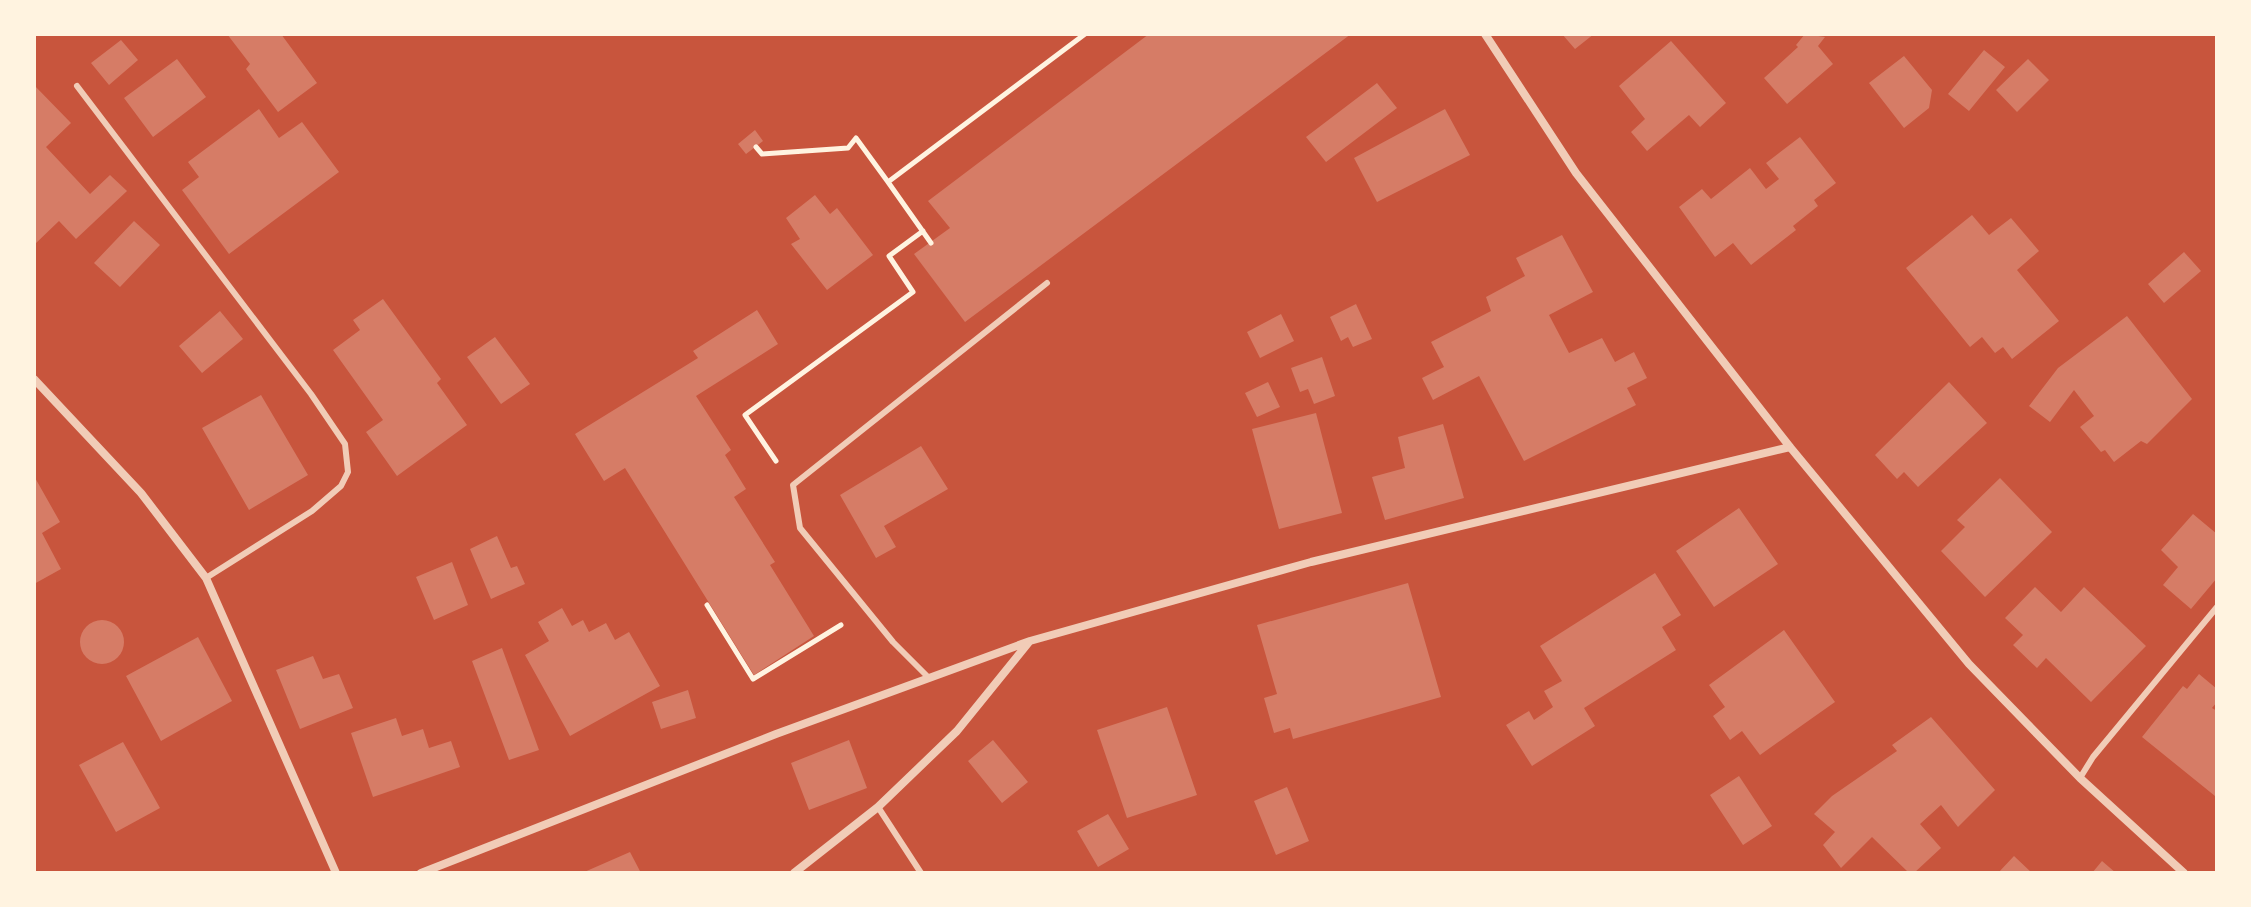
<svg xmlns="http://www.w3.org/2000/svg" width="2251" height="907" viewBox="0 0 2251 907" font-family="'Crimson Pro',serif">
<rect width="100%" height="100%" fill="#c8553d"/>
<path fill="#d67c66" d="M 227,34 L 281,34 L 317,83 L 278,112 L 246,69 L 250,64 Z
M 1149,34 L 1351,34 L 965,322 L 914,254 L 950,228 L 928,201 Z
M 1562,34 L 1594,34 L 1575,49 Z
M 1805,34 L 1825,37 L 1818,46 L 1833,64 L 1787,104 L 1764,78 L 1798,47 L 1796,45 Z
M 121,40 L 138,60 L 109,85 L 91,63 Z
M 1671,41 L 1726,103 L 1700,127 L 1689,115 L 1647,151 L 1631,132 L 1645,119 L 1619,86 Z
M 1984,50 L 2005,67 L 1969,111 L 1948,94 Z
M 1904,56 L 1932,90 L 1929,108 L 1904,128 L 1869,83 Z
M 177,59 L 206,97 L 153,137 L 124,98 Z
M 2028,59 L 2049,80 L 2017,112 L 1996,90 Z
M 1377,83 L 1397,108 L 1326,162 L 1306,137 Z
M 34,85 L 71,123 L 46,147 L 90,194 L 110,175 L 127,191 L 76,239 L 59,221 L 34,245 Z
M 259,109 L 279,138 L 302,122 L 339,172 L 229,254 L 182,190 L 199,177 L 188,162 Z
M 1445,109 L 1470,155 L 1377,202 L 1354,158 Z
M 755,130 L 763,141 L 746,154 L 738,144 Z
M 1800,137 L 1836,183 L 1814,200 L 1818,206 L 1793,226 L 1796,230 L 1751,265 L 1733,243 L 1715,257 L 1679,207 L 1702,189 L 1711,199 L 1750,168 L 1766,189 L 1779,179 L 1766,163 Z
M 815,195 L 830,214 L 837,208 L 873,255 L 827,290 L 791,244 L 800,239 L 786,218 Z
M 1972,215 L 1989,235 L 2011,218 L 2039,251 L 2017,270 L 2059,321 L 2012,359 L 2003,347 L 1995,353 L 1982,337 L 1970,347 L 1906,268 Z
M 134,221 L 160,245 L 120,287 L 94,263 Z
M 1562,235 L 1593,292 L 1549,315 L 1569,353 L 1602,338 L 1615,362 L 1634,352 L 1647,378 L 1627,388 L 1636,405 L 1524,461 L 1479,376 L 1433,400 L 1422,378 L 1444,367 L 1431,342 L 1491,311 L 1486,297 L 1525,276 L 1516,258 Z
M 2184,252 L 2201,271 L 2164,303 L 2148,284 Z
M 383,299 L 441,379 L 437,383 L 467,425 L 397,476 L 366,432 L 383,420 L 333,350 L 360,330 L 353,320 Z
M 1356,304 L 1372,339 L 1353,347 L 1348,337 L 1341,341 L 1330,317 Z
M 757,310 L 778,344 L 696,396 L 731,450 L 725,455 L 746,489 L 734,497 L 775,562 L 770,565 L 814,636 L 754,675 L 625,468 L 604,481 L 575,434 L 698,358 L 693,351 Z
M 220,311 L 243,339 L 202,373 L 179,346 Z
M 1281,314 L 1294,341 L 1260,358 L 1247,332 Z
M 2127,316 L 2192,399 L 2147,444 L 2141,441 L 2114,462 L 2105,450 L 2101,452 L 2080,427 L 2094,416 L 2074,390 L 2050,422 L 2029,406 L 2058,368 Z
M 495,337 L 530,384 L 501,404 L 467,357 Z
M 1322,357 L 1335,396 L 1314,404 L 1308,389 L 1300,392 L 1291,368 Z
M 1268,382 L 1280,407 L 1257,417 L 1245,393 Z
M 1949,382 L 1987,423 L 1918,487 L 1904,472 L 1897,479 L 1875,455 Z
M 261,395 L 308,475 L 249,510 L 202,428 Z
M 1316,413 L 1342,513 L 1279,529 L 1252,429 Z
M 1443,424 L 1464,498 L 1385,520 L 1372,477 L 1405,468 L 1398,437 Z
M 921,446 L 948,489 L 884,526 L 896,547 L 876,558 L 840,495 Z
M 34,476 L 60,522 L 42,533 L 61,569 L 34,584 Z
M 2000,478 L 2052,532 L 1985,597 L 1941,551 L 1965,527 L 1957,520 Z
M 1739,508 L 1778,564 L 1714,607 L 1676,551 Z
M 2193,514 L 2217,534 L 2217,578 L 2191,609 L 2163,585 L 2178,567 L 2161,550 Z
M 497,536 L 511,568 L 517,566 L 525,584 L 491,599 L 470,549 Z
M 452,562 L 468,605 L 434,620 L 416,577 Z
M 1655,573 L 1681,615 L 1662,627 L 1676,650 L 1584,708 L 1595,726 L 1532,766 L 1506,725 L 1529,711 L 1534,720 L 1553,707 L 1544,691 L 1562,681 L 1540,646 Z
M 1408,583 L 1441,697 L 1293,739 L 1290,728 L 1274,733 L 1264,698 L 1277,694 L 1257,625 Z
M 2035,587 L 2061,612 L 2084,587 L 2146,646 L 2091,702 L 2046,658 L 2037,668 L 2013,645 L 2023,635 L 2005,618 Z
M 562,608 L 572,626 L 583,620 L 589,632 L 606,623 L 615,640 L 629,632 L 660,686 L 570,736 L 525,655 L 549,641 L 538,622 Z
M80 642a22 22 0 1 1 44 0a22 22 0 1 1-44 0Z
M 1784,630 L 1835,702 L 1760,755 L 1742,731 L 1730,740 L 1713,716 L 1725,707 L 1709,685 Z
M 198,637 L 232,701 L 161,741 L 126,676 Z
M 502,648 L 539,750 L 509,760 L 472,661 Z
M 313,656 L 323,679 L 339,674 L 353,708 L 300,729 L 276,670 Z
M 2199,674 L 2217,689 L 2217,702 L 2212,708 L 2217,711 L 2215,796 L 2142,737 L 2183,686 L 2187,689 Z
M 688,690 L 696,718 L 661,729 L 652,702 Z
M 1167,707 L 1197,795 L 1127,818 L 1097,730 Z
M 1931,717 L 1995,790 L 1958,827 L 1941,805 L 1920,824 L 1941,848 L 1914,873 L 1909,873 L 1872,837 L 1841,868 L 1823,845 L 1835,832 L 1814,814 L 1832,796 L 1897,751 L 1892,745 Z
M 396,718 L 402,736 L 423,729 L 429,748 L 451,741 L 460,767 L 373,797 L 351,733 Z
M 849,740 L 867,788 L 809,810 L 791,763 Z
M 993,740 L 1028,782 L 1002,803 L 968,761 Z
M 123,742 L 160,808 L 116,832 L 79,765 Z
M 1739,776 L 1772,826 L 1743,845 L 1710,795 Z
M 1287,787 L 1309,841 L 1276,855 L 1254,801 Z
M 1108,814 L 1129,849 L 1098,867 L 1077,831 Z
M 630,852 L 641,873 L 582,873 Z
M 2014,856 L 2032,873 L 1998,873 Z
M 2102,861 L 2116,873 L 2092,873 Z"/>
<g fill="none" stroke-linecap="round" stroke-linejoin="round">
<path stroke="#fff3e0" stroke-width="5" d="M 756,147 L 762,154 L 848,148 L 856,138 L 888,182 L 1085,34
M 888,182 L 931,243
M 776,461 L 745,415 L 913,292 L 889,256 L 923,231
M 707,605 L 753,679 L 841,625"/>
<path stroke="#f1ccb7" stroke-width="6" d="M 77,86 L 311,394 L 345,444 L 348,472 L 341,486 L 312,511 L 206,578
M 929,678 L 893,642 L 800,528 L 793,485 L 1047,283
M 2080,778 L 2093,757 L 2217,607
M 878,807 L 921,873"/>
<path stroke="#f1ccb7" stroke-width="8" d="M 1485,34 L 1576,173 L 1790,447 L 1969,664 L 2080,778 L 2184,873
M 34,379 L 141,493 L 206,578 L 336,873
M 421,873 L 776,734 L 1030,641 L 1311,562 L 1790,447
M 794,873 L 878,807 L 957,731 L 1029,642"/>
</g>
<rect width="2251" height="907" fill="none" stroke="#fff3e0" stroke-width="72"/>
</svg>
